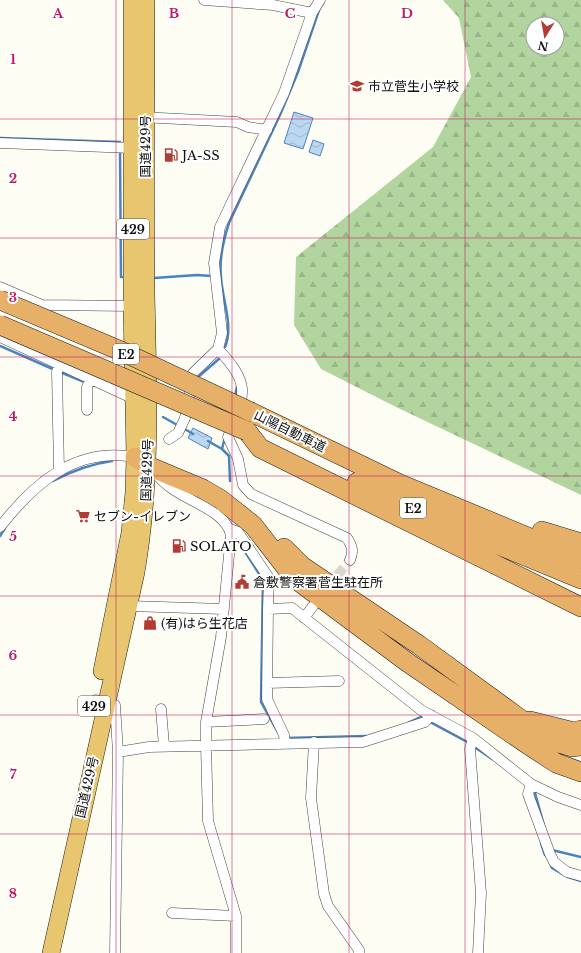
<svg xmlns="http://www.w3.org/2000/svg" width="581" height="953" viewBox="0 0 581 953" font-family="'Libre Baskerville','Noto Sans JP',serif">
<defs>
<pattern id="forest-firs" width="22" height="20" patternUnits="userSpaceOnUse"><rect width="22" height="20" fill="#b2d5a0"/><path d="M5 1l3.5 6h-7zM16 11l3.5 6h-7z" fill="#98b689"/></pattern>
<pattern id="water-waves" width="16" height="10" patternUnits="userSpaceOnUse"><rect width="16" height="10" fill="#bcd7f0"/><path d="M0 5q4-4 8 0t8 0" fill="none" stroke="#a0b7cd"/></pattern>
</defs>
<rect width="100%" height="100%" fill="#fefdf3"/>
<path fill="url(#forest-firs)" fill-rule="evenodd" d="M 443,0 L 581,0 L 581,495 L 396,407 L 321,369 L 294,325 L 296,257 L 433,147 L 471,77 L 459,18 ZM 533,24 L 557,24 L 557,48 L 533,48 Z"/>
<path fill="url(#water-waves)" stroke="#4a84c0" d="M 294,112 L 313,118 L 303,149 L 284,143 Z
M 313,140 L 324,144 L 320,156 L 309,152 Z
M 193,428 L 212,438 L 208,449 L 188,438 Z"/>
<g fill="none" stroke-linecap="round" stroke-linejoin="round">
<path stroke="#4a84c0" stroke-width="2.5" d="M 0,138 L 120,142 L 120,144
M 120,149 L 121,277 L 122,277
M 154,278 L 197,275 L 212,276
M 0,346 L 55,370
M 225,347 C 234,326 222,299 221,277 C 219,258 223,241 229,223 L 280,115 L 298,72 L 319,10
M 60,372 L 87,383
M 197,378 L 220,358
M 235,397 L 237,386
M 163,417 L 179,426
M 183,428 L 193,434
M 225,437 L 222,449 L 229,456 L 230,481
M 208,441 L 222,449
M 53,481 C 72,471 90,464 112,461
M 0,536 L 5,528
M 242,547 L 263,580 L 261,702 L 281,738
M 430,722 L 469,743
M 408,723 L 421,717 L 423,719
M 286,738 L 367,736
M 473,746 L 492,759
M 532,791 L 535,793 L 545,829
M 541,843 L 545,855
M 552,850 L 581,857
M 550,863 L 552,868 L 564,875
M 568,877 L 581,881"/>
<path stroke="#dad9d1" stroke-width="10" stroke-dasharray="10 5" stroke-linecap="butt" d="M 328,587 L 350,560"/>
<defs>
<path id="minor" d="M 204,0 L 273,5 L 312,13
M 141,117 L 237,122 L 248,127 L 267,130
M 0,143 L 133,148
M 0,287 L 42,305 L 132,306
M 0,337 L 134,399
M 218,349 C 252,386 245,394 228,437 L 238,459 L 243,485 L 251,494 L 347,538 C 352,546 354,551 350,560
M 59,364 L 57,372 L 59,470
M 87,410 L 87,387 L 91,378
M 169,439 L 178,433 L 185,418 L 193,373 L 218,349 L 222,333 L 214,263 L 220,227 L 284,93 L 312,13 L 320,0
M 155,472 C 174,501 224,505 231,535 L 221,637 L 206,722 L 206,745 L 208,821 L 236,916 L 236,953
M 0,527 C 35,482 76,447 135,457
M 230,529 L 238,532 L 269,578 L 268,609
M 129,606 L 224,609
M 304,618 L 313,606
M 267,683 L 339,681
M 96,700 L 115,705 L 118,752 L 115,953
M 161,709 L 164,746
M 206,722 L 264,719
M 473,738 L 470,749 L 481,893 L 478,953
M 314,742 L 311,798 L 324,894 L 328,906 L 359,950 L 359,953
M 285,743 L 284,735 L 267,699 L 268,609 L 292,608 L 421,710 L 473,738 L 531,784 L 558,797 L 581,805
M 118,752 L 149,747 L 363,742 L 425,722 L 431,715
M 531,784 L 528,794 L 550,854 L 554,862 L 567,872 L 581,876
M 172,913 L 236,916"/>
<path id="trunk" d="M 102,671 L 130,533 L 134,492 L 135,457 L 132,306 L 132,0
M 51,953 L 136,572 C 152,480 148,387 146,294 C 145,196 146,98 146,0"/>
<path id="motorway" d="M 251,412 L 400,484 L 581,559
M 247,431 L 260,448 L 581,607
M 135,457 L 148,466 L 203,489 L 220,499 L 253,525 L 294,578 L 407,662 L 527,744 L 556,763 L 581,772
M 357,482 L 496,544 L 581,579
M 542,531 L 581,543
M 284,548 L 302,566 L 419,645 L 519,718 L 534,732 L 549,740 L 572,747 L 581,746
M 530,721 L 574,732 L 581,730"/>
</defs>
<use href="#minor" stroke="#424242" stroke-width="11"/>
<use href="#trunk" stroke="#202020" stroke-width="18"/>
<use href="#motorway" stroke="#202020" stroke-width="20"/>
<use href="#minor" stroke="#fff" stroke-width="10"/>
<use href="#trunk" stroke="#e8c670" stroke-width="17"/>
<use href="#motorway" stroke="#e6b069" stroke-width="19"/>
<defs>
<path id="motorway-bridge" d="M 0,300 L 121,351 L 251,412
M 0,325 L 247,431"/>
</defs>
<use href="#motorway-bridge" stroke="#202020" stroke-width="20" stroke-linecap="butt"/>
<use href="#motorway-bridge" stroke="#e6b069" stroke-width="19"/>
</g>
<path fill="none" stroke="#c2185b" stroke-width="1" stroke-opacity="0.55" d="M 116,0 L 116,953M 232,0 L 232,953M 349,0 L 349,953M 465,0 L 465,953M 0,119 L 581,119M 0,238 L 581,238M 0,357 L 581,357M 0,476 L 581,476M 0,596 L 581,596M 0,715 L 581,715M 0,834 L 581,834"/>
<defs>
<symbol id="school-bare" viewBox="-9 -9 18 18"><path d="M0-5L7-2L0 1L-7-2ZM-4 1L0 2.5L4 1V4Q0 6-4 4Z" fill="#b23c34" stroke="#fff" stroke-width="2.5" paint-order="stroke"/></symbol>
<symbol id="fuel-bare" viewBox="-9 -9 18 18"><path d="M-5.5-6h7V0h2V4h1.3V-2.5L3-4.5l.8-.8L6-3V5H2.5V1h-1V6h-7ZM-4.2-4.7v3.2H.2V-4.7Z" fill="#b23c34" stroke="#fff" stroke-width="2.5" paint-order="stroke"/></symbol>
<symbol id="supermarket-bare" viewBox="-9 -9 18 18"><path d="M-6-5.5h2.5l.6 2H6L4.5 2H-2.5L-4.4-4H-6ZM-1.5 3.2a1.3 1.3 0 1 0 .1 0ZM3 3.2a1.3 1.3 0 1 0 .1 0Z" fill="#b23c34" stroke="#fff" stroke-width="2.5" paint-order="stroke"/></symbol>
<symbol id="civic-bare" viewBox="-9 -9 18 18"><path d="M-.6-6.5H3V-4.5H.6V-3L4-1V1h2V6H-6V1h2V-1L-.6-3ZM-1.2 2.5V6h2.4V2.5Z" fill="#b23c34" stroke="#fff" stroke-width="2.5" paint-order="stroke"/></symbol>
<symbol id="shop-bare" viewBox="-9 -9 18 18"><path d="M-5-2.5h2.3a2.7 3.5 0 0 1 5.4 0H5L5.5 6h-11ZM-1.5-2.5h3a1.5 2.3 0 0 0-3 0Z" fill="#b23c34" stroke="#fff" stroke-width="2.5" paint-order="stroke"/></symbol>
</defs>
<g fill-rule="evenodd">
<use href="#school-bare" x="347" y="76" width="20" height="20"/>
<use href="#fuel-bare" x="161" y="145" width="20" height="20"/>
<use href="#supermarket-bare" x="73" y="506" width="20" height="20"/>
<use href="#fuel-bare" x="169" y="536" width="20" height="20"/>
<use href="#civic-bare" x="232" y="572" width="20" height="20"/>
<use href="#shop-bare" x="140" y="613" width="20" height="20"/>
</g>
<g text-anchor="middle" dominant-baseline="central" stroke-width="4" stroke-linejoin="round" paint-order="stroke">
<g fill="#fff" stroke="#575757" stroke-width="1">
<rect x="117" y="219" width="32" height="20" rx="3"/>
<rect x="113" y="344" width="26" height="20" rx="3"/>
<rect x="400" y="498" width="26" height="20" rx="3"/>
<rect x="78" y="696" width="32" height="20" rx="3"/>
</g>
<g font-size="12" font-weight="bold" fill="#0f0f0f">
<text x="133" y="229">429</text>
<text x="126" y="354">E2</text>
<text x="413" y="508">E2</text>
<text x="94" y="706">429</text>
</g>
<g font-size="13" fill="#0f0f0f" stroke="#fff" text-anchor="start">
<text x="368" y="86">市立菅生小学校</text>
<text x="182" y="155">JA-SS</text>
<text x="94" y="516">セブン-イレブン</text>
<text x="190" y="546">SOLATO</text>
<text x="253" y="582">倉敷警察署菅生駐在所</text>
<text x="161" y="623">(有)はら生花店</text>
</g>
<g font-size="13" fill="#0f0f0f" stroke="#fff">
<text transform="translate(145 146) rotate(-90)">国道429号</text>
<text transform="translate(290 431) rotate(26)">山陽自動車道</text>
<text transform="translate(147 470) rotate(-88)">国道429号</text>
<text transform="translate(87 787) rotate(-77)">国道429号</text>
</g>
</g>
<g font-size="13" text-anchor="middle" font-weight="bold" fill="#c2185b" stroke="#fff" stroke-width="4" stroke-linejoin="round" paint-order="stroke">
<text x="58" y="18">A</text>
<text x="174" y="18">B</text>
<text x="290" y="18">C</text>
<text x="407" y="18">D</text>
<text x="13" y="64">1</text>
<text x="13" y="183">2</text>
<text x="13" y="302">3</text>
<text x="13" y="421">4</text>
<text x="13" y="541">5</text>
<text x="13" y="660">6</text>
<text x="13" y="779">7</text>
<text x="13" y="898">8</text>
</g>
<g transform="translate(545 36) rotate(191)"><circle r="19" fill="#ffffff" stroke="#9f9f9f"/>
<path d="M0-3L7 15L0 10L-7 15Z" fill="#b23c34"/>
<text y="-6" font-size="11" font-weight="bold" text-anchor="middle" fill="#0f0f0f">N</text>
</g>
</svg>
